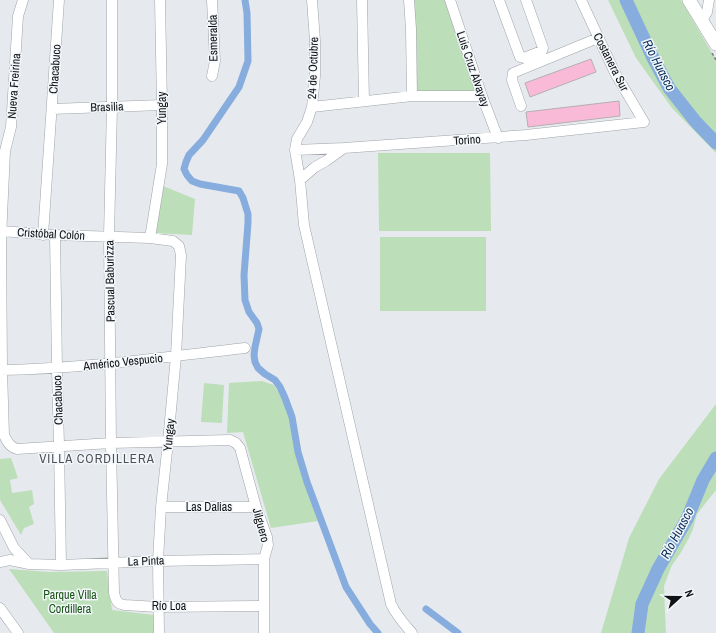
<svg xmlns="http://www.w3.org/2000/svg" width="716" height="633" viewBox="0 0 716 633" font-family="'Archivo Narrow',sans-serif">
<rect width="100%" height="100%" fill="#e6eaee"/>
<path fill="#bcdeb8" d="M 410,0 L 449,0 L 481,94 L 413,95 Z
M 608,0 L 681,0 L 716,60 L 716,153 L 672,108 L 636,58 Z
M 378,153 L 490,153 L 491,231 L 379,231 Z
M 163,186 L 195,199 L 192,235 L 155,233 Z
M 380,237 L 486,237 L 486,311 L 380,311 Z
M 262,381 L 274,385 L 289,409 L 318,521 L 271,528 L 243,432 L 227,433 L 229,383 Z
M 204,383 L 224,385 L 222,423 L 201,422 Z
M 716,404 L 716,490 L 697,514 L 693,529 L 689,538 L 680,554 L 672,565 L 664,586 L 665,612 L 666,633 L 601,633 L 629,538 L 659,479 Z
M 11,458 L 18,478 L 10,480 L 12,493 L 32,490 L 34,504 L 29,507 L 34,524 L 24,528 L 21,535 L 0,500 L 0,459 Z
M 9,569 L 49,572 L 107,571 L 112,610 L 154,615 L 157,633 L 54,633 Z"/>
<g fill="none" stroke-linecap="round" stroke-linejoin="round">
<path stroke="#86addd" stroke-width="7" d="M 245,0 L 247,13 L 248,61 L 239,87 L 203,140 L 189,155 L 186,162 L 184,169 L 187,175 L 192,181 L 200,184 L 239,191 L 243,198 L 248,214 L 248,223 L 244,275 L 245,300 L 249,312 L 257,323 L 259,329 L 255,347 L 254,355 L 255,362 L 258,368 L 265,374 L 275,380 L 280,387 L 285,398 L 292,417 L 298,452 L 307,482 L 346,587 L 370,624 L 378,633
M 426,609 L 458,633"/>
<path stroke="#86addd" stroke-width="13" d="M 626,0 L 653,58 L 669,88 L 695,121 L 716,143
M 638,633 L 642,604 L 658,569 L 687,519 L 703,480 L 716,458"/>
</g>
<path fill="#f9bad7" stroke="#b5afb1" d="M 591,59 L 596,72 L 530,97 L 525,83 Z
M 619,101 L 620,116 L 528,127 L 526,112 Z"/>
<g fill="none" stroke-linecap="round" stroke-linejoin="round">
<defs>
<path id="minor" d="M 23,0 L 18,16 L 11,127 L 5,151 L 1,238 L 2,370 L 4,435 C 7,442 10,447 17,449 L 111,443 L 230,440 L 236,443 L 240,448 L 256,507 L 267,537 L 268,545 L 264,559 L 264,633
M 112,0 L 112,106 L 109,236 L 111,443 L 114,593 C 116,601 117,604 125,605 L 158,607 L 263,606
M 312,0 L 315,41 L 315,76 L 312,107 L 307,122 L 297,139 L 295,150 L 300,180 L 304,225 L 391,604 C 396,615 404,624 412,633
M 362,0 L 364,101
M 409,0 L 411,29 L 412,96
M 450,0 L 482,96 L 498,138
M 499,0 L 520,57 L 524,58 L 542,51 L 543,48 L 526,0
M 702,20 L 707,12 L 709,0
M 212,76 L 215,61 L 212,0
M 521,106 L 512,80 L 513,73 L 598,38
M 312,107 L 412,96 L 482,96
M 52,109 L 162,105
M 295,150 L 344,148
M 300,180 L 315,167 L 326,161 L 344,148 L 526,135 L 644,122 L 615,73 L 581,0
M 1,231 L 55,235 L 150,238 L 173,241 L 179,246 L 181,255 L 176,356 L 168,442 L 161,507 L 158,561 L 159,633
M 43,235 L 59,0
M 55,235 L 57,368 L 59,446 L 61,565
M 150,238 L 162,164 L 162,105 L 160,0
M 0,370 C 82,369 164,357 245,348
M 161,507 L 256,507
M 0,520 L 14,548 L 29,564
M 0,562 L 10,560 L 29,564 L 61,565 L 158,561 L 264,559
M 0,608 L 18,633"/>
<path id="major" d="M 689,0 L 716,44"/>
</defs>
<use href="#minor" stroke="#a0a4a8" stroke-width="11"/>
<use href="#major" stroke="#a0a4a8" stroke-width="14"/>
<path stroke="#7a7c7e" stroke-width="1.5" stroke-dasharray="3 2" stroke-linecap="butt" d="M 712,53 L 716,60"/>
<use href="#minor" stroke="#fff" stroke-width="10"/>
<use href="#major" stroke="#fff" stroke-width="13"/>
</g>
<g text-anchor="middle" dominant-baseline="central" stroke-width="3" stroke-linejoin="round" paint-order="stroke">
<g font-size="12" fill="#111213" stroke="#f3f7fb">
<text transform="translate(213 38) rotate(-91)">Esmeralda</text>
<text transform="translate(611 62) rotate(63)">Costanera Sur</text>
<text transform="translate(313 68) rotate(-88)">24 de Octubre</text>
<text transform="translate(55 69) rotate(-86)">Chacabuco</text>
<text transform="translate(473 69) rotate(71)">Luis Cruz Alvayay</text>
<text transform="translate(14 86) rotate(-86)">Nueva Freirina</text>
<text transform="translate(107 107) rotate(-2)">Brasilia</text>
<text transform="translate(162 108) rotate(-90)">Yungay</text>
<text transform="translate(467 140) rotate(-4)">Torino</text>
<text transform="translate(51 234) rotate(3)">Cristóbal Colón</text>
<text transform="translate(110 281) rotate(-91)">Pascual Baburizza</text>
<text transform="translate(123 362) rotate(-6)">Américo Vespucio</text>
<text transform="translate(58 400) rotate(-92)">Chacabuco</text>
<text transform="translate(169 435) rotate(-84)">Yungay</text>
<text x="209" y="507">Las Dalias</text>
<text transform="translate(261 525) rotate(75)">Jilguero</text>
<text transform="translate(146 561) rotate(-2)">La Pinta</text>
<text x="169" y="606">Río Loa</text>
</g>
<g font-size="12" fill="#175213" stroke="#f3f7fb">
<text x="70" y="595">Parque Villa<tspan x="70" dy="14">Cordillera</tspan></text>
</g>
<g font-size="13" font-style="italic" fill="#082f5b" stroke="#f3f7fb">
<text transform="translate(659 65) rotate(63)">Río Huasco</text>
<text transform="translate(677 533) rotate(-62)">Río Huasco</text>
</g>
<g font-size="13" letter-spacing="1" fill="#4e5255" stroke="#f3f7fb">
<text x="97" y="458">VILLA CORDILLERA</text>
</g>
</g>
<g transform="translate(680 597) rotate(69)" stroke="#f3f7fb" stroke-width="3" paint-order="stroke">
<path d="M0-3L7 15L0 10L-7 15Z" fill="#111213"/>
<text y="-6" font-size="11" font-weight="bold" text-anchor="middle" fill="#111213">N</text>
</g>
</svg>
